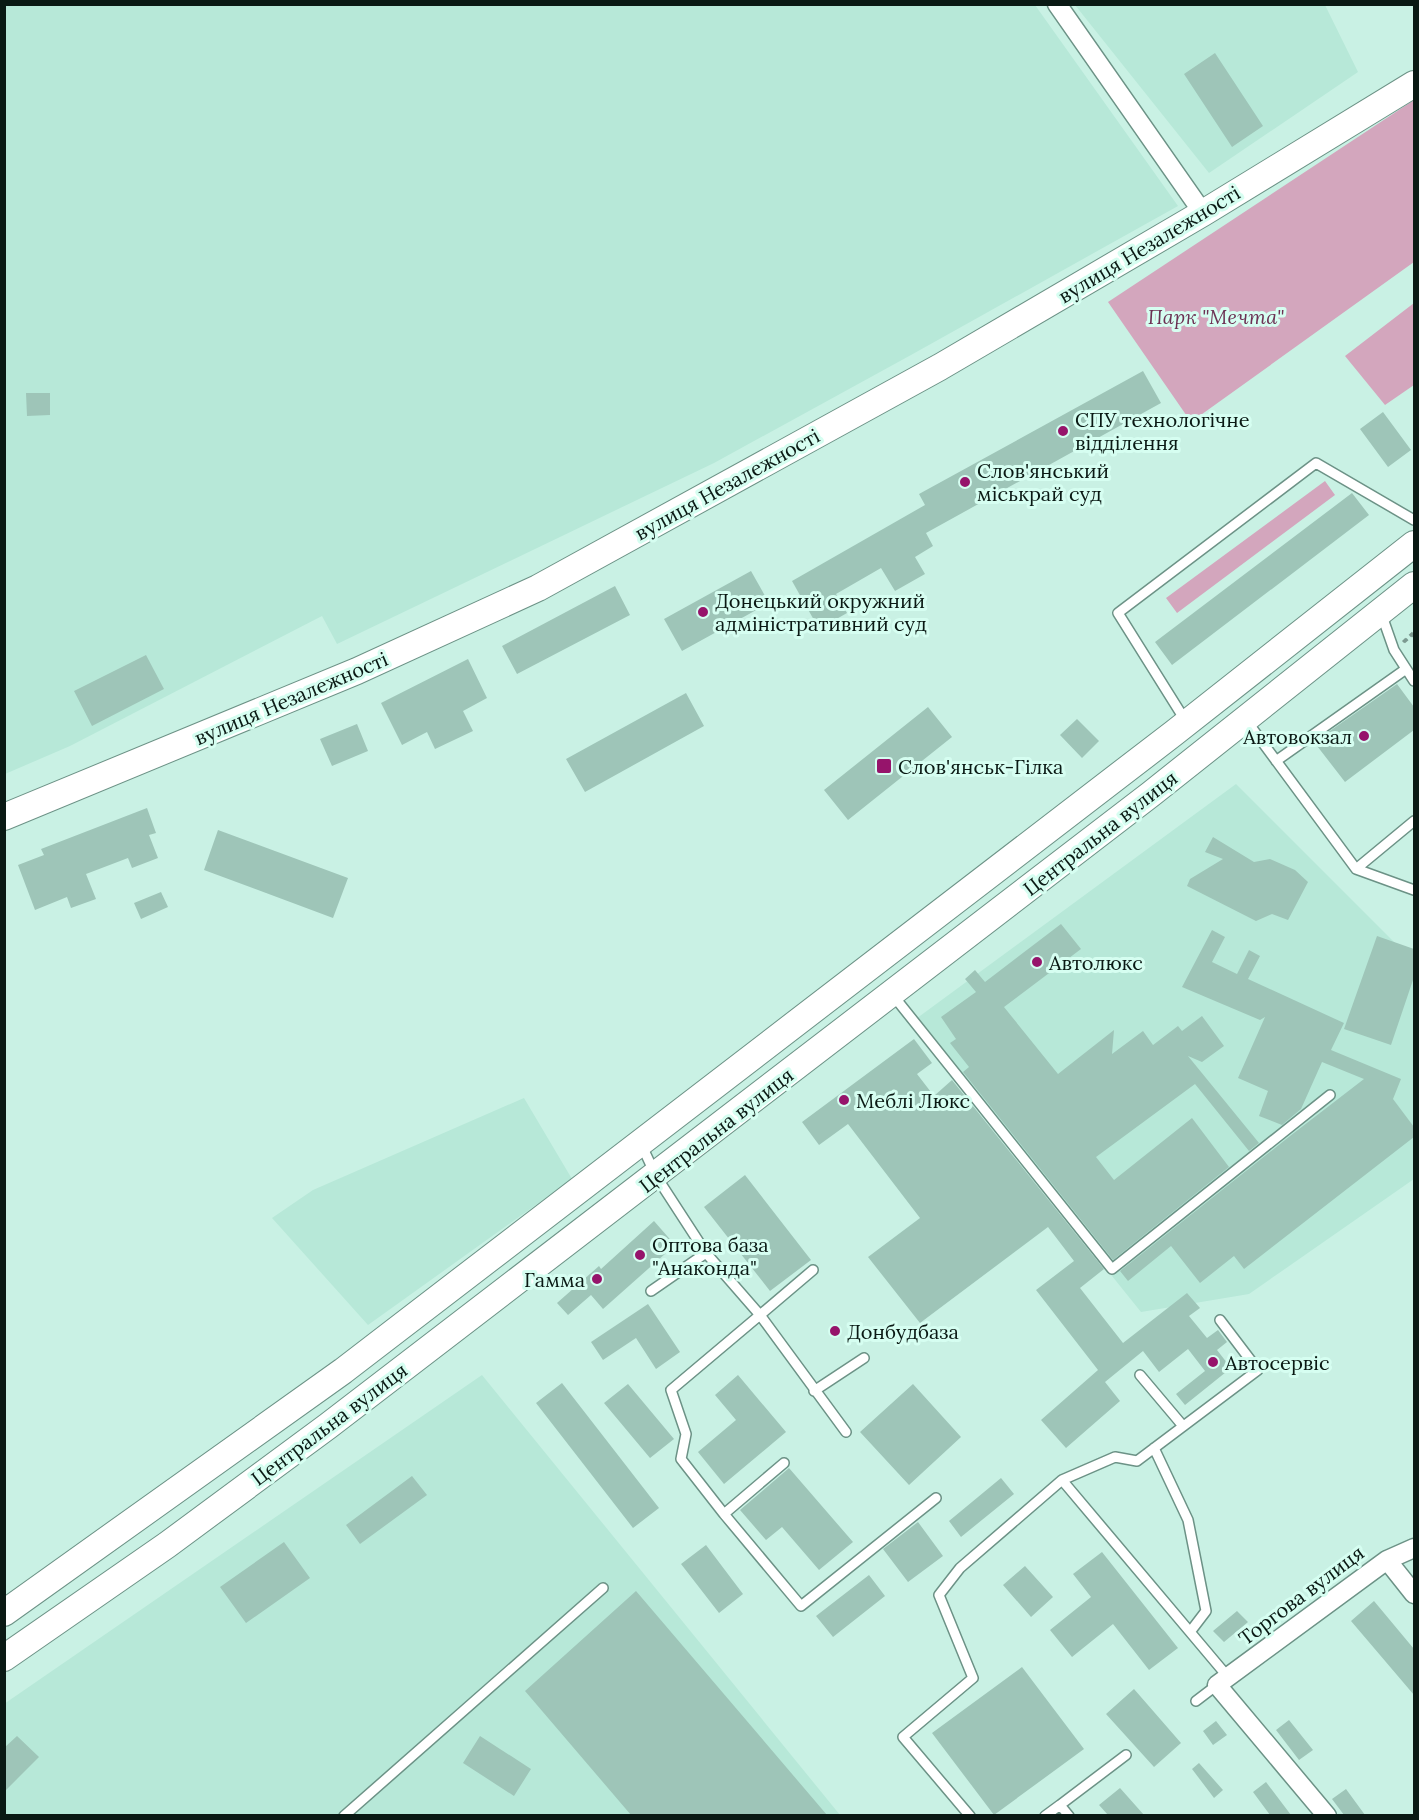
<svg xmlns="http://www.w3.org/2000/svg" width="1419" height="1820" viewBox="0 0 1419 1820" font-family="Lora,serif">
<rect width="100%" height="100%" fill="#c9f1e4"/>
<path fill="#b7e8d8" d="M 5,5 L 1035,5 L 1178,206 L 911,355 L 714,463 L 337,644 L 322,616 L 70,746 L 5,774 Z
M 1075,5 L 1325,5 L 1358,72 L 1209,173 Z
M 1236,784 L 1414,962 L 1414,1179 L 1249,1294 L 1141,1312 L 909,1024 Z
M 524,1098 L 572,1179 L 368,1325 L 272,1218 L 313,1190 Z
M 482,1375 L 840,1815 L 5,1815 L 4,1704 Z"/>
<path fill="#d3a6bd" d="M 1414,100 L 1414,262 L 1191,422 L 1108,302 Z
M 1414,303 L 1414,385 L 1385,405 L 1345,356 Z
M 1325,481 L 1335,495 L 1177,613 L 1166,598 Z"/>
<path fill="#9ec5b8" d="M 1215,53 L 1263,126 L 1232,147 L 1184,74 Z
M 1143,371 L 1161,403 L 926,533 L 933,546 L 915,557 L 925,574 L 895,591 L 881,568 L 836,594 L 847,613 L 819,629 L 792,581 L 925,505 L 919,494 Z
M 26,393 L 50,393 L 50,415 L 27,416 Z
M 1383,412 L 1411,450 L 1388,467 L 1360,429 Z
M 1352,493 L 1369,515 L 1172,665 L 1155,642 Z
M 751,571 L 769,603 L 682,651 L 664,619 Z
M 615,586 L 630,615 L 517,674 L 502,646 Z
M 146,655 L 164,689 L 92,726 L 74,691 Z
M 468,659 L 487,698 L 463,711 L 473,731 L 435,749 L 427,732 L 402,745 L 381,703 Z
M 1397,684 L 1414,707 L 1414,730 L 1345,782 L 1314,742 Z
M 686,693 L 704,726 L 585,792 L 566,759 Z
M 928,707 L 952,737 L 848,820 L 824,790 Z
M 1077,719 L 1099,741 L 1082,758 L 1060,735 Z
M 357,724 L 368,751 L 332,766 L 320,739 Z
M 147,808 L 156,833 L 149,835 L 158,858 L 132,868 L 128,858 L 86,874 L 96,899 L 71,908 L 67,897 L 35,910 L 18,865 L 44,855 L 41,849 Z
M 218,830 L 348,878 L 333,918 L 204,870 Z
M 1213,837 L 1254,862 L 1270,859 L 1295,870 L 1308,882 L 1288,920 L 1272,914 L 1256,921 L 1187,886 L 1190,879 L 1223,859 L 1205,852 Z
M 161,892 L 168,907 L 141,919 L 134,903 Z
M 1061,924 L 1081,949 L 1004,1007 L 1058,1074 L 1114,1030 L 1112,1054 L 1143,1031 L 1153,1045 L 1178,1026 L 1182,1031 L 1202,1016 L 1224,1046 L 1202,1062 L 1188,1056 L 1259,1143 L 1249,1151 L 1195,1084 L 1096,1157 L 1114,1180 L 1192,1118 L 1229,1167 L 1113,1260 L 963,1072 L 969,1067 L 950,1043 L 956,1039 L 941,1017 L 976,992 L 965,979 L 975,970 L 985,982 Z
M 1212,930 L 1225,937 L 1212,962 L 1237,974 L 1249,950 L 1260,956 L 1248,979 L 1344,1023 L 1331,1050 L 1401,1079 L 1393,1099 L 1414,1127 L 1414,1137 L 1244,1269 L 1234,1256 L 1200,1283 L 1171,1246 L 1128,1281 L 1120,1271 L 1290,1136 L 1364,1079 L 1322,1062 L 1301,1109 L 1282,1125 L 1259,1116 L 1268,1091 L 1238,1078 L 1265,1017 L 1260,1020 L 1182,987 Z
M 1377,936 L 1414,949 L 1414,977 L 1391,1045 L 1344,1029 Z
M 914,1039 L 932,1063 L 917,1074 L 934,1096 L 952,1080 L 1104,1269 L 1080,1288 L 1123,1343 L 1187,1293 L 1200,1308 L 1189,1316 L 1207,1338 L 1218,1330 L 1227,1342 L 1217,1350 L 1231,1368 L 1185,1405 L 1176,1394 L 1205,1371 L 1188,1349 L 1159,1372 L 1143,1351 L 1105,1382 L 1120,1401 L 1066,1448 L 1041,1420 L 1098,1370 L 1036,1290 L 1074,1261 L 1048,1227 L 920,1323 L 868,1257 L 920,1218 L 848,1124 L 819,1145 L 802,1122 Z
M 745,1175 L 811,1260 L 770,1291 L 704,1207 Z
M 654,1221 L 675,1245 L 603,1309 L 591,1295 L 568,1315 L 557,1303 L 599,1266 L 601,1269 Z
M 648,1304 L 680,1352 L 656,1369 L 636,1338 L 603,1360 L 591,1342 Z
M 738,1375 L 786,1432 L 724,1484 L 698,1452 L 736,1420 L 715,1395 Z
M 562,1383 L 659,1508 L 633,1528 L 536,1403 Z
M 628,1384 L 674,1439 L 650,1458 L 604,1403 Z
M 913,1384 L 961,1437 L 909,1485 L 860,1432 Z
M 789,1468 L 853,1542 L 819,1570 L 782,1527 L 766,1540 L 740,1510 Z
M 412,1476 L 427,1495 L 360,1544 L 346,1525 Z
M 1001,1478 L 1014,1494 L 961,1537 L 949,1521 Z
M 918,1522 L 943,1556 L 908,1582 L 883,1549 Z
M 284,1542 L 310,1578 L 246,1623 L 220,1587 Z
M 706,1545 L 743,1594 L 719,1613 L 681,1564 Z
M 1102,1552 L 1178,1648 L 1149,1670 L 1113,1624 L 1072,1657 L 1050,1630 L 1091,1597 L 1073,1574 Z
M 1025,1566 L 1053,1597 L 1031,1617 L 1003,1585 Z
M 869,1575 L 885,1596 L 833,1637 L 816,1616 Z
M 636,1591 L 827,1815 L 631,1815 L 525,1691 Z
M 1374,1601 L 1414,1649 L 1414,1695 L 1351,1621 Z
M 1237,1611 L 1248,1622 L 1224,1642 L 1213,1631 Z
M 1022,1667 L 1084,1749 L 994,1815 L 932,1733 Z
M 1134,1689 L 1181,1743 L 1154,1767 L 1106,1714 Z
M 1289,1720 L 1313,1750 L 1299,1760 L 1276,1730 Z
M 1216,1721 L 1227,1735 L 1213,1745 L 1203,1731 Z
M 17,1736 L 39,1757 L 4,1792 L 4,1748 Z
M 480,1736 L 531,1769 L 514,1796 L 463,1763 Z
M 1199,1763 L 1223,1790 L 1214,1798 L 1192,1769 Z
M 1266,1782 L 1291,1815 L 1270,1815 L 1253,1792 Z
M 1120,1788 L 1144,1815 L 1108,1815 L 1099,1805 Z
M 1346,1789 L 1365,1815 L 1344,1815 L 1332,1799 Z"/>
<g fill="none" stroke-linecap="round" stroke-linejoin="round">
<defs>
<path id="lane" d="M 1381,613 L 1394,650 L 1414,681
M 1185,720 L 1118,613 L 1316,463 L 1414,520
M 1246,720 L 1356,869 L 1414,821
M 1276,761 L 1406,669
M 1356,869 L 1414,890
M 892,994 L 1112,1269 L 1330,1095
M 641,1144 L 656,1176 L 706,1253
M 813,1270 L 760,1315 L 846,1432
M 651,1291 L 706,1253 L 760,1315 L 671,1390 L 686,1434 L 681,1459 L 724,1514 L 784,1463
M 1220,1320 L 1258,1370 L 1137,1461 L 1115,1457 L 1062,1480 L 1228,1677
M 1140,1375 L 1183,1426
M 814,1391 L 864,1358
M 1154,1448 L 1188,1520 L 1206,1611 L 1190,1632
M 724,1514 L 801,1606 L 936,1498
M 1196,1701 L 1217,1685
M 1060,1805 L 1126,1755
M 344,1816 L 603,1588
M 970,1816 L 903,1737 L 973,1678 L 939,1595 L 960,1568 L 1062,1480
M 1045,1816 L 1060,1805 L 1069,1816"/>
<path id="street" d="M 1057,4 L 1203,213
M 1387,1560 L 1414,1594
M 1327,1816 L 1217,1685 L 1387,1560 L 1414,1548"/>
<path id="secondary" d="M 4,817 L 357,671 L 538,588 L 940,367 L 1203,213 L 1414,84
M 4,1613 L 343,1371 L 1174,733 L 1414,544
M 4,1658 L 167,1545 L 328,1426 L 1151,794 L 1414,585"/>
</defs>
<use href="#lane" stroke="#6c9286" stroke-width="12"/>
<use href="#street" stroke="#6c9286" stroke-width="21"/>
<use href="#secondary" stroke="#6c9286" stroke-width="28"/>
<path stroke="#7c9a91" stroke-width="3" stroke-dasharray="4.5 4.5" stroke-linecap="butt" d="M 1403,642 L 1414,632
M 1404,642 L 1414,634"/>
<use href="#lane" stroke="#fff" stroke-width="9"/>
<use href="#street" stroke="#fff" stroke-width="18"/>
<use href="#secondary" stroke="#fff" stroke-width="26"/>
</g>
<g fill="#96146b" stroke="#d6fef1" stroke-width="2">
<circle cx="1063" cy="431" r="6"/>
<circle cx="965" cy="482" r="6"/>
<circle cx="703" cy="612" r="6"/>
<circle cx="1364" cy="736" r="6"/>
<rect x="876" y="758" width="16" height="16" rx="3"/>
<circle cx="1037" cy="962" r="6"/>
<circle cx="844" cy="1100" r="6"/>
<circle cx="640" cy="1255" r="6"/>
<circle cx="597" cy="1279" r="6"/>
<circle cx="835" cy="1331" r="6"/>
<circle cx="1213" cy="1362" r="6"/>
</g>
<g text-anchor="middle" dominant-baseline="central" stroke-width="6" stroke-linejoin="round" paint-order="stroke">
<g font-size="20" fill="#0a1914" stroke="#d6fef1">
<text transform="translate(1149 244) rotate(-31)">вулиця Незалежності</text>
<text transform="translate(727 484) rotate(-29)">вулиця Незалежності</text>
<text transform="translate(291 698) rotate(-23)">вулиця Незалежності</text>
<text transform="translate(1100 833) rotate(-38)">Центральна вулиця</text>
<text transform="translate(716 1130) rotate(-38)">Центральна вулиця</text>
<text transform="translate(329 1424) rotate(-37)">Центральна вулиця</text>
<text transform="translate(1301 1595) rotate(-37)">Торгова вулиця</text>
</g>
<g font-size="20" font-style="italic" fill="#6c3153" stroke="#d6fef1">
<text x="1216" y="316">Парк "Мечта"</text>
</g>
<g font-size="20" fill="#0a1914" stroke="#d6fef1" text-anchor="start">
<text x="1075" y="419">СПУ технологічне<tspan x="1075" dy="23">відділення</tspan></text>
<text x="977" y="470">Слов'янський<tspan x="977" dy="23">міськрай суд</tspan></text>
<text x="715" y="600">Донецький окружний<tspan x="715" dy="23">адміністративний суд</tspan></text>
<text x="1352" y="736" text-anchor="end">Автовокзал</text>
<text x="898" y="766">Слов'янськ-Гілка</text>
<text x="1049" y="962">Автолюкс</text>
<text x="856" y="1100">Меблі Люкс</text>
<text x="652" y="1244">Оптова база<tspan x="652" dy="23">"Анаконда"</tspan></text>
<text x="585" y="1279" text-anchor="end">Гамма</text>
<text x="847" y="1331">Донбудбаза</text>
<text x="1225" y="1362">Автосервіс</text>
</g>
</g>
<rect width="1419" height="1820" fill="none" stroke="#0a1914" stroke-width="12"/>
</svg>
